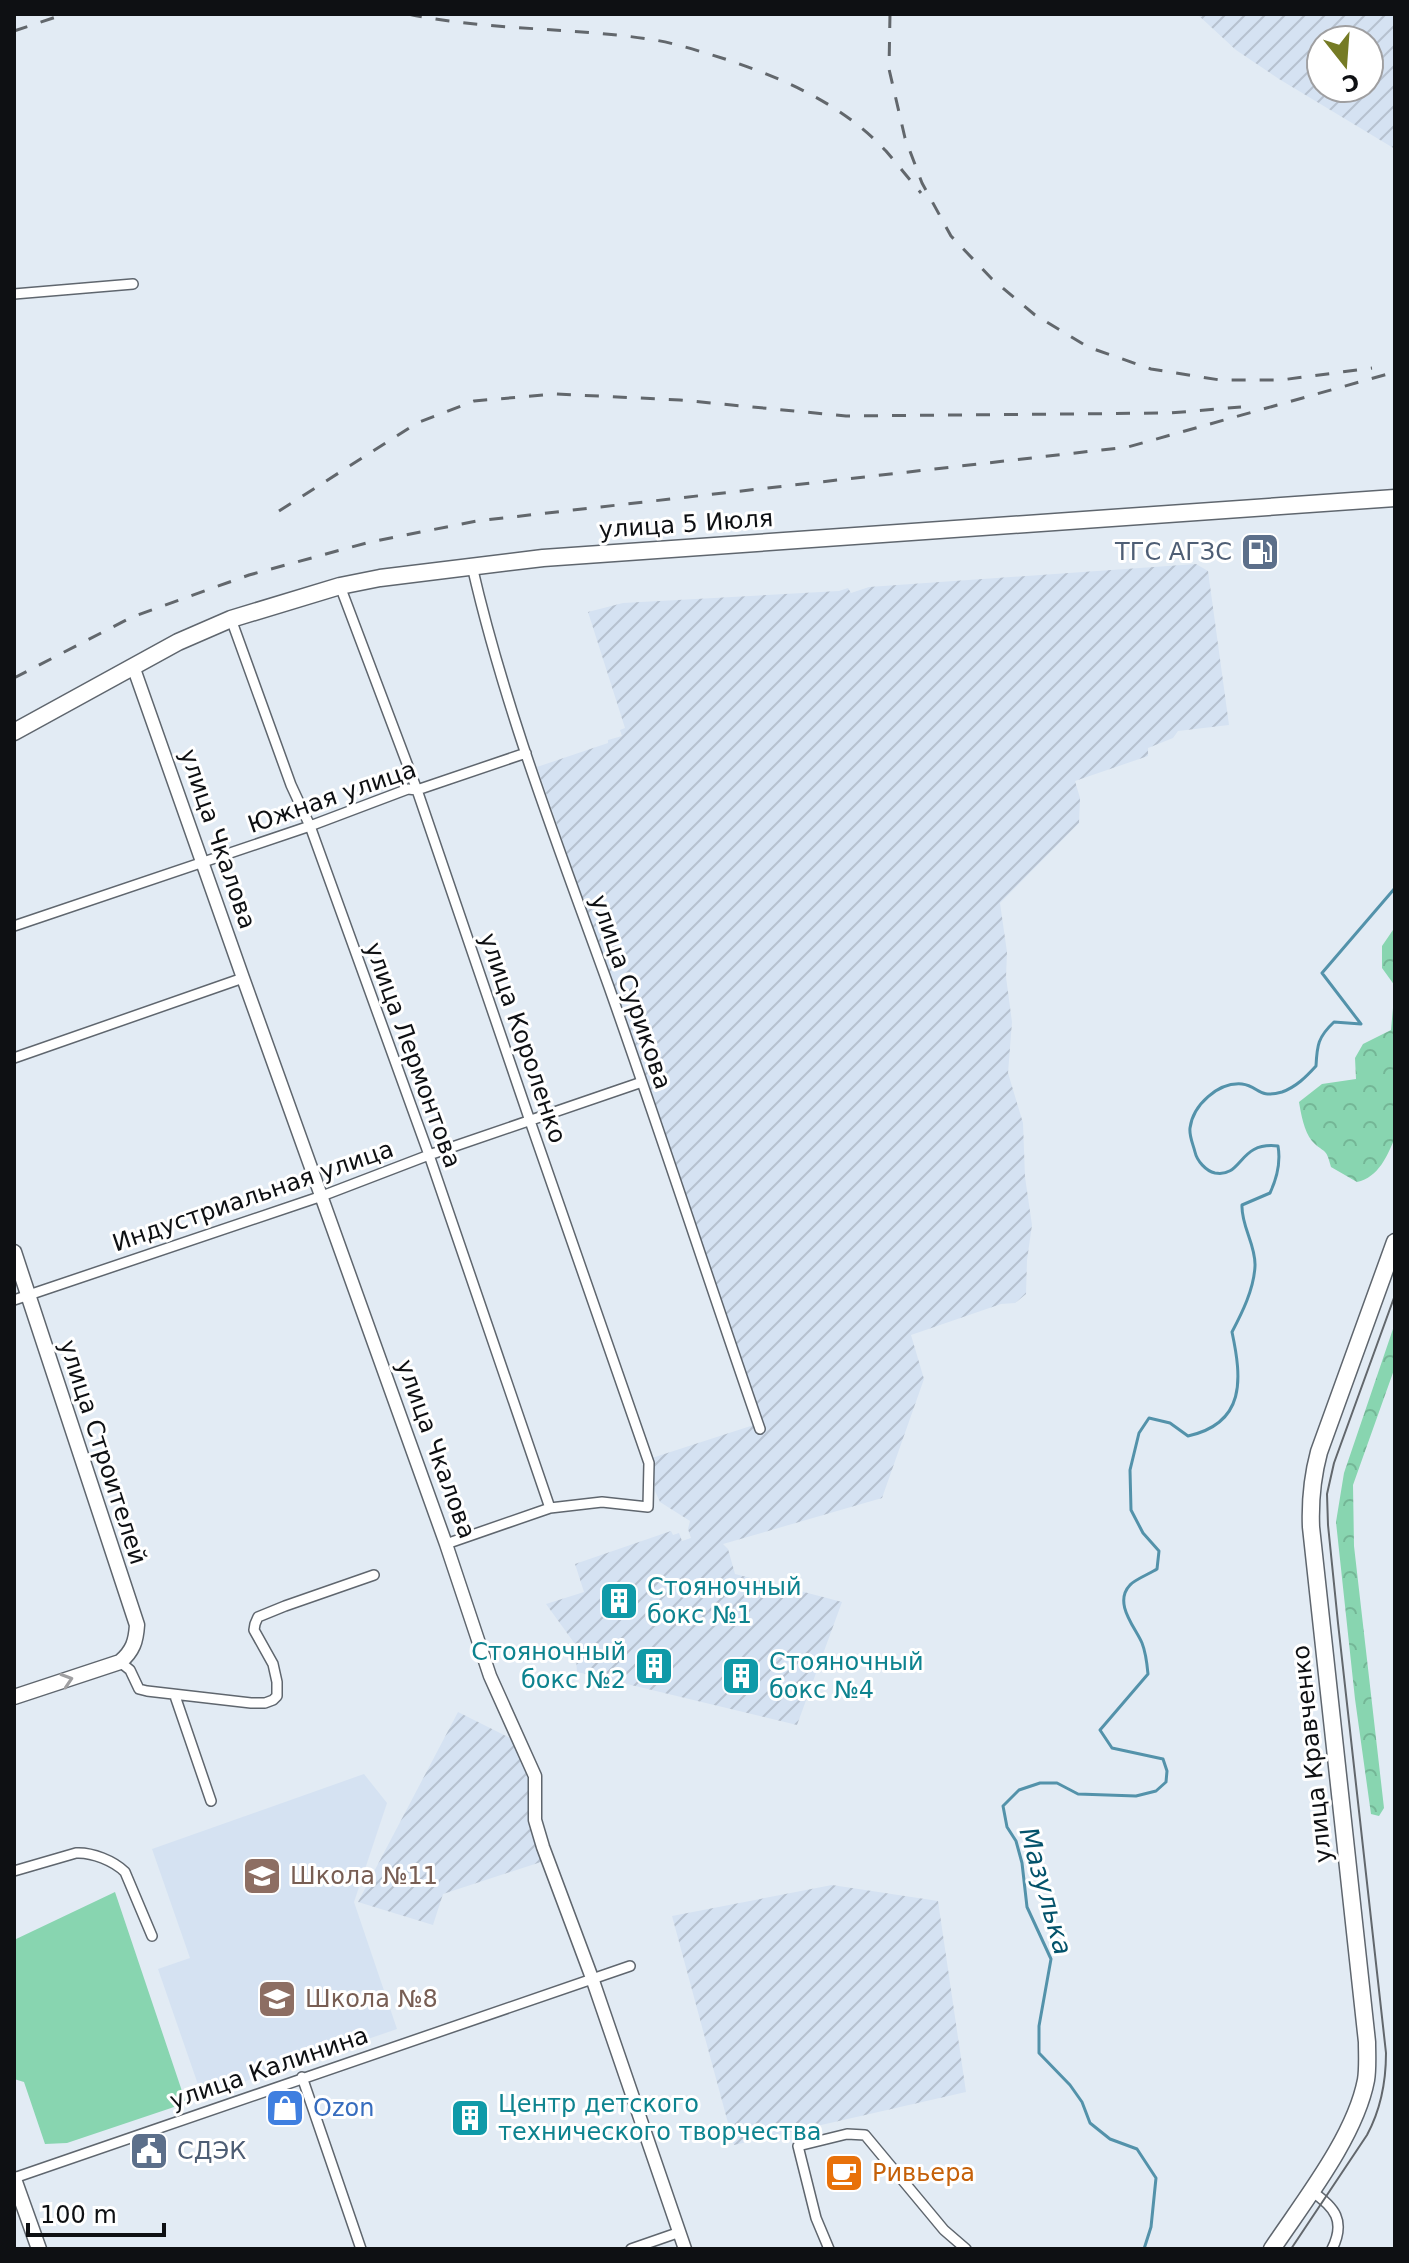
<svg xmlns="http://www.w3.org/2000/svg" width="1409" height="2263" viewBox="0 0 1409 2263" font-family="'DejaVu Sans',sans-serif">
<defs>
<pattern id="industrial-furrows" width="10" height="10" patternUnits="userSpaceOnUse" patternTransform="scale(2)"><rect width="10" height="10" fill="#d5e2f2"/><path d="M-1 1l2-2M0 10L10 0M9 11l2-2" fill="none" stroke="#b6c1cf"/></pattern>
<pattern id="forest-crowns" width="20" height="18" patternUnits="userSpaceOnUse" patternTransform="scale(2)"><rect width="20" height="18" fill="#88d5b0"/><path d="M2 6a3 3 0 1 1 6 0M12 15a3 3 0 1 1 6 0" fill="none" stroke="#74b696"/></pattern>
</defs>
<rect width="100%" height="100%" fill="#e2ebf4"/>
<path fill="#d5e2f2" d="M 364,1774 L 387,1803 L 354,1902 L 397,2029 L 202,2096 L 158,1969 L 190,1958 L 152,1849 Z"/>
<path fill="url(#industrial-furrows)" fill-rule="evenodd" d="M 1197,14 L 1395,14 L 1395,149 L 1279,79 L 1236,50 ZM 1321,40 L 1369,40 L 1369,88 L 1321,88 Z
M 1196,564 L 1208,571 L 1229,725 L 1178,731 L 1173,738 L 1148,748 L 1148,756 L 1075,781 L 1080,798 L 1079,823 L 1000,903 L 1007,952 L 1006,977 L 1012,1022 L 1008,1073 L 1023,1123 L 1025,1177 L 1032,1225 L 1027,1260 L 1026,1294 L 1015,1303 L 1001,1304 L 911,1335 L 924,1379 L 882,1498 L 723,1544 L 728,1549 L 735,1574 L 842,1602 L 797,1725 L 577,1672 L 575,1644 L 546,1604 L 584,1592 L 575,1564 L 671,1531 L 673,1535 L 679,1533 L 682,1541 L 691,1538 L 688,1529 L 690,1521 L 660,1502 L 655,1491 L 652,1458 L 760,1423 L 646,1081 L 537,767 L 608,743 L 608,740 L 622,736 L 620,730 L 625,728 L 588,612 L 623,603 L 839,591 L 848,588 L 851,593 L 869,587 Z
M 458,1712 L 514,1740 L 532,1789 L 529,1812 L 541,1862 L 443,1894 L 433,1925 L 358,1902 Z
M 832,1885 L 938,1901 L 966,2092 L 734,2145 L 672,1916 Z"/>
<path fill="url(#forest-crowns)" d="M 1395,927 L 1395,1138 C 1387,1156 1379,1177 1357,1182 L 1331,1167 C 1326,1146 1324,1154 1312,1141 C 1304,1131 1301,1114 1299,1102 L 1322,1084 L 1356,1079 L 1355,1058 L 1363,1044 L 1391,1030 L 1395,986 L 1382,968 L 1382,946 Z
M 1395,1323 L 1395,1367 L 1353,1485 L 1354,1546 L 1384,1808 L 1379,1816 L 1371,1814 L 1355,1699 L 1336,1522 L 1344,1473 Z"/>
<path fill="#88d5b0" d="M 115,1892 L 186,2103 L 67,2143 L 45,2144 L 24,2082 L 14,2079 L 14,1940 Z"/>
<g fill="none" stroke-linecap="round" stroke-linejoin="round">
<path stroke="#5392aa" stroke-width="3" d="M 1361,1024 L 1322,973 L 1395,888
M 1144,2249 L 1151,2227 L 1156,2178 L 1137,2149 L 1110,2139 L 1090,2123 L 1082,2102 L 1070,2085 L 1039,2053 L 1039,2026 L 1051,1959 L 1027,1907 L 1022,1863 L 1016,1841 L 1007,1827 L 1003,1806 L 1019,1790 L 1040,1783 L 1057,1783 L 1078,1794 L 1136,1796 L 1156,1791 L 1166,1782 L 1167,1771 L 1163,1759 L 1112,1748 L 1100,1730 L 1148,1674 C 1147,1663 1146,1653 1142,1643 C 1135,1627 1113,1603 1130,1585 C 1134,1580 1151,1573 1157,1569 L 1159,1551 L 1143,1533 L 1131,1510 L 1130,1470 L 1139,1433 L 1149,1418 L 1170,1423 L 1188,1436 C 1246,1423 1242,1379 1232,1332 C 1242,1313 1254,1289 1255,1266 C 1256,1245 1241,1226 1242,1205 L 1270,1193 C 1277,1178 1281,1163 1278,1146 C 1238,1141 1243,1178 1215,1173 C 1206,1171 1197,1161 1195,1152 C 1193,1144 1189,1136 1190,1128 C 1193,1105 1218,1082 1242,1084 C 1259,1086 1258,1099 1282,1092 C 1296,1087 1306,1077 1316,1066 C 1317,1045 1318,1037 1334,1022 L 1361,1024"/>
<defs>
<path id="minor" d="M 14,294 L 133,284
M 472,566 C 505,710 559,848 609,987 C 661,1134 709,1282 760,1429
M 340,586 L 417,790 L 530,1121 L 649,1463 L 648,1507 L 602,1502 L 550,1508 L 446,1544
M 231,619 L 291,785 L 310,826 L 429,1155 L 550,1508
M 14,926 L 310,826 L 408,789 L 417,790 L 526,753
M 14,1058 L 243,978
M 14,1300 L 322,1196 L 429,1155 L 642,1082
M 120,1662 L 130,1670 L 139,1689 L 147,1691 L 251,1703 L 265,1703 L 273,1700 L 277,1696 L 277,1682 L 273,1664 L 254,1630 L 255,1624 L 258,1617 L 285,1606 L 374,1575
M 175,1696 L 211,1801
M 14,1871 L 76,1853 C 92,1852 114,1861 125,1872 L 152,1936
M 302,2077 L 361,2249
M 14,2178 L 630,1966
M 1311,2191 C 1335,2207 1346,2221 1332,2249
M 631,2249 L 680,2232
M 829,2249 L 816,2218 L 798,2146 L 847,2134 L 865,2135 L 944,2230 L 966,2249"/>
<path id="tertiary" d="M 133,666 L 243,978 L 446,1544 L 490,1676 L 535,1776 L 535,1820 L 543,1847 L 592,1978 L 685,2249"/>
<path id="secondary" d="M 14,1252 L 137,1625 C 136,1641 133,1651 120,1662 L 14,1697
M 14,2179 L 39,2249"/>
<path id="primary" d="M 1272,2249 C 1304,2201 1355,2137 1366,2080 C 1368,2068 1367,2054 1367,2042 L 1311,1527 C 1310,1501 1312,1478 1319,1452 L 1395,1242"/>
<path id="trunk" d="M 14,732 L 178,642 L 231,619 L 340,586 L 380,578 L 543,558 L 1395,498"/>
</defs>
<use href="#minor" stroke="#5f666e" stroke-width="12"/>
<use href="#tertiary" stroke="#5f666e" stroke-width="15"/>
<use href="#secondary" stroke="#5f666e" stroke-width="17"/>
<use href="#primary" stroke="#5f666e" stroke-width="19"/>
<use href="#trunk" stroke="#5f666e" stroke-width="19"/>
<use href="#minor" stroke="#fff" stroke-width="9"/>
<use href="#tertiary" stroke="#fff" stroke-width="12"/>
<use href="#secondary" stroke="#fff" stroke-width="14"/>
<use href="#primary" stroke="#fff" stroke-width="16"/>
<use href="#trunk" stroke="#fff" stroke-width="16"/>
<path stroke="#62676c" stroke-width="2" d="M 1291,2249 L 1367,2135 C 1381,2109 1386,2083 1386,2053 L 1338,1623 L 1328,1525 L 1327,1494 L 1334,1463 L 1395,1295"/>
<path stroke="#62676c" stroke-width="3" stroke-dasharray="14 14" stroke-linecap="butt" d="M 408,14 C 489,31 573,27 655,40 C 678,44 702,52 725,59 C 785,79 842,104 886,151 C 898,165 909,179 921,193
M 890,14 L 889,69 L 905,138 L 922,183 L 951,236 L 992,279 L 1035,315 L 1088,347 L 1151,369 L 1220,380 L 1281,380 L 1372,368
M 14,31 L 65,14
M 279,511 L 417,423 L 474,401 L 555,394 L 680,400 L 846,416 L 1170,413 L 1241,407
M 14,678 L 132,617 L 249,575 L 370,542 L 477,521 L 1128,447 L 1395,372"/>
</g>
<defs><path id="oneway-chevron" d="M-2-3.5L2.5 0L-2 3.5" fill="none" stroke-width="1.6" stroke-linecap="round" stroke-linejoin="round" transform="scale(2)"/></defs>
<use stroke="#9f9fa1" href="#oneway-chevron" transform="translate(67 1680) rotate(-18)"/>
<defs>
<symbol id="fuel-square" viewBox="-11 -11 22 22"><rect x="-9" y="-9" width="18" height="18" rx="4" fill="#5c6f8a" stroke="#fff"/><path d="M-5.5-6h7V0h2V4h1.3V-2.5L3-4.5l.8-.8L6-3V5H2.5V1h-1V6h-7ZM-4.2-4.7v3.2H.2V-4.7Z" fill="#fff"/></symbol>
<symbol id="building-square" viewBox="-11 -11 22 22"><rect x="-9" y="-9" width="18" height="18" rx="4" fill="#0f9aa8" stroke="#fff"/><path d="M-4-6H4V6H1V3H-1V6H-4ZM-2.5-4.3h1.7v1.8h-1.7ZM.8-4.3h1.7v1.8H.8ZM-2.5-1h1.7V.8h-1.7ZM.8-1h1.7V.8H.8Z" fill="#fff"/></symbol>
<symbol id="school-square" viewBox="-11 -11 22 22"><rect x="-9" y="-9" width="18" height="18" rx="4" fill="#8d6e63" stroke="#fff"/><path d="M0-5L7-2L0 1L-7-2ZM-4 1L0 2.5L4 1V4Q0 6-4 4Z" fill="#fff"/></symbol>
<symbol id="shop-square" viewBox="-11 -11 22 22"><rect x="-9" y="-9" width="18" height="18" rx="4" fill="#3f7fe0" stroke="#fff"/><path d="M-5-2.5h2.3a2.7 3.5 0 0 1 5.4 0H5L5.5 6h-11ZM-1.5-2.5h3a1.5 2.3 0 0 0-3 0Z" fill="#fff"/></symbol>
<symbol id="civic-square" viewBox="-11 -11 22 22"><rect x="-9" y="-9" width="18" height="18" rx="4" fill="#5c6f8a" stroke="#fff"/><path d="M-.6-6.5H3V-4.5H.6V-3L4-1V1h2V6H-6V1h2V-1L-.6-3ZM-1.2 2.5V6h2.4V2.5Z" fill="#fff"/></symbol>
<symbol id="cafe-square" viewBox="-11 -11 22 22"><rect x="-9" y="-9" width="18" height="18" rx="4" fill="#e8710a" stroke="#fff"/><path d="M-5.5-4.5H6V0H3Q3 3.5 0 3.5H-2.5Q-5.5 3.5-5.5 0ZM3-3.2v2h1.7v-2ZM-6 4.5H4V6H-6Z" fill="#fff"/></symbol>
</defs>
<g fill-rule="evenodd">
<use href="#fuel-square" x="1238" y="530" width="44" height="44"/>
<use href="#building-square" x="597" y="1579" width="44" height="44"/>
<use href="#building-square" x="632" y="1644" width="44" height="44"/>
<use href="#building-square" x="719" y="1654" width="44" height="44"/>
<use href="#school-square" x="240" y="1854" width="44" height="44"/>
<use href="#school-square" x="255" y="1977" width="44" height="44"/>
<use href="#shop-square" x="263" y="2086" width="44" height="44"/>
<use href="#building-square" x="448" y="2096" width="44" height="44"/>
<use href="#civic-square" x="127" y="2129" width="44" height="44"/>
<use href="#cafe-square" x="822" y="2151" width="44" height="44"/>
</g>
<g text-anchor="middle" dominant-baseline="central" stroke-width="6" stroke-linejoin="round" paint-order="stroke">
<g font-size="24" fill="#0e1013" stroke="#fff">
<text transform="translate(686 524) rotate(-4)">улица 5 Июля</text>
<text transform="translate(332 797) rotate(-19)">Южная улица</text>
<text transform="translate(218 839) rotate(71)">улица Чкалова</text>
<text transform="translate(631 992) rotate(71)">улица Сурикова</text>
<text transform="translate(523 1038) rotate(71)">улица Короленко</text>
<text transform="translate(413 1055) rotate(70)">улица Лермонтова</text>
<text transform="translate(253 1196) rotate(-19)">Индустриальная улица</text>
<text transform="translate(436 1449) rotate(70)">улица Чкалова</text>
<text transform="translate(103 1452) rotate(72)">улица Строителей</text>
<text transform="translate(1312 1754) rotate(-96)">улица Кравченко</text>
<text transform="translate(269 2068) rotate(-19)">улица Калинина</text>
</g>
<g font-size="24" fill="#4e5e75" stroke="#fff" text-anchor="end">
<text x="1232" y="552">ТГС АГЗС</text>
<text x="177" y="2151" text-anchor="start">СДЭК</text>
</g>
<g font-size="24" fill="#0d838f" stroke="#fff" text-anchor="start">
<text x="647" y="1587">Стояночный<tspan x="647" dy="28">бокс №1</tspan></text>
<text x="626" y="1652" text-anchor="end">Стояночный<tspan x="626" dy="28">бокс №2</tspan></text>
<text x="769" y="1662">Стояночный<tspan x="769" dy="28">бокс №4</tspan></text>
<text x="498" y="2104">Центр детского<tspan x="498" dy="28">технического творчества</tspan></text>
</g>
<g font-size="24" fill="#785e54" stroke="#fff" text-anchor="start">
<text x="290" y="1876">Школа №11</text>
<text x="305" y="1999">Школа №8</text>
</g>
<g font-size="24" fill="#366cbe" stroke="#fff" text-anchor="start">
<text x="313" y="2108">Ozon</text>
</g>
<g font-size="24" fill="#c56008" stroke="#fff" text-anchor="start">
<text x="872" y="2173">Ривьера</text>
</g>
<g font-size="26" font-style="italic" fill="#04536b" stroke="#fff">
<text transform="translate(1046 1891) rotate(74)">Мазулька</text>
</g>
</g>
<rect width="1409" height="2263" fill="none" stroke="#0e1013" stroke-width="32"/>
<g transform="translate(1345 64) rotate(163)"><circle r="38" fill="#ffffff" stroke="#9f9fa1" stroke-width="2"/>
<path d="M0-6L14 30L0 20L-14 30Z" fill="#757b25"/>
<text y="-12" font-size="22" font-weight="bold" text-anchor="middle" fill="#0e1013">С</text>
</g>
<path d="M28 2223v12h136v-12" fill="none" stroke="#0e1013" stroke-width="4"/>
<text x="40" y="2223" font-size="24" fill="#0e1013" stroke="#ffffff" stroke-width="6" paint-order="stroke">100 m</text>
</svg>
